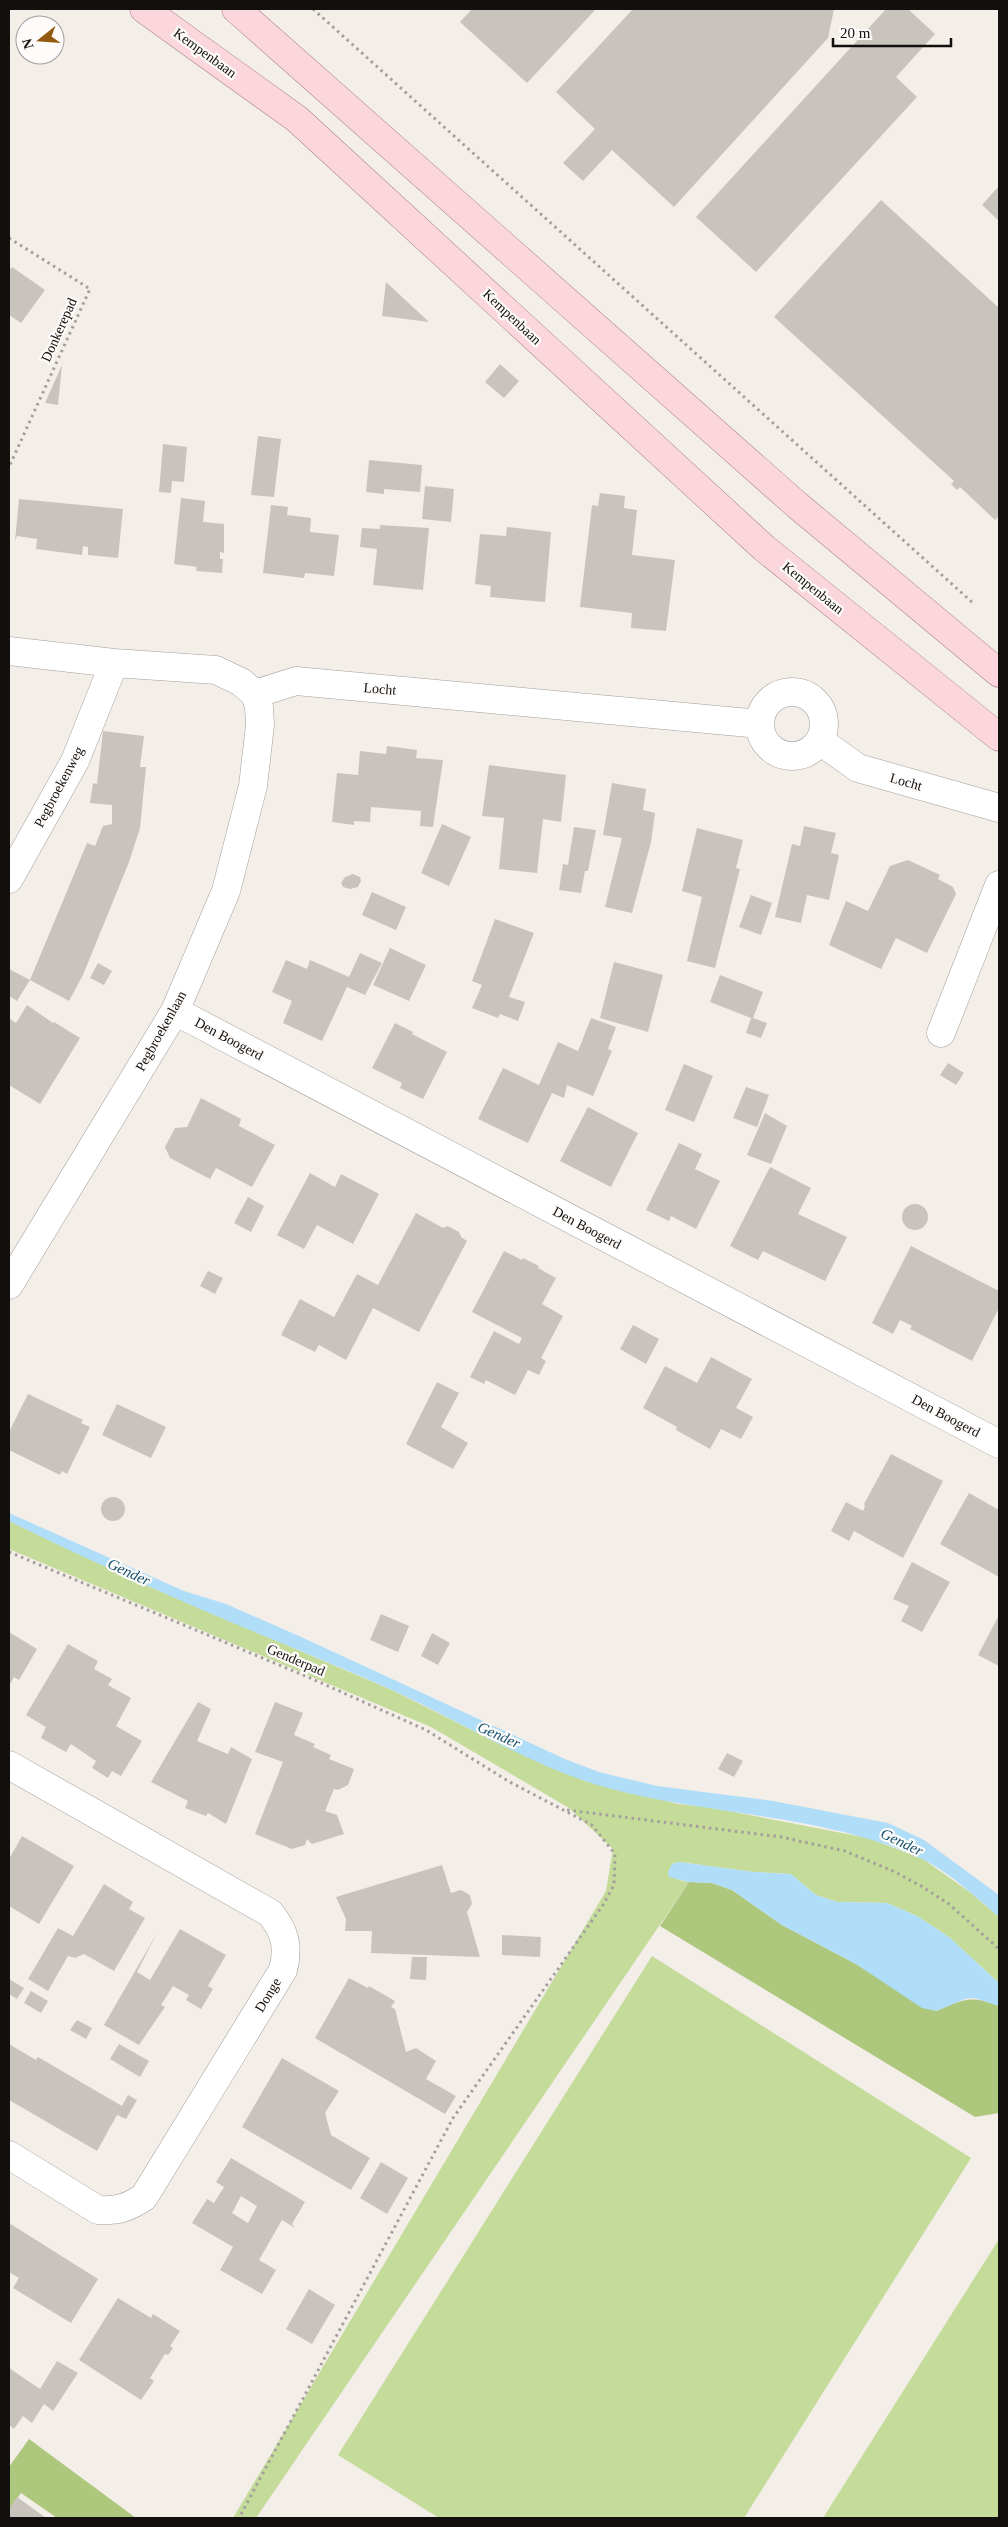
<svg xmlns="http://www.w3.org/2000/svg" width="1008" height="2527" viewBox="0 0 1008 2527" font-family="'Times New Roman',serif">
<rect width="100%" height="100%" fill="#f4eee9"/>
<path fill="#c4db9a" d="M 9,1521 L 148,1586 L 392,1690 L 508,1748 L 583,1780 L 678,1804 L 708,1807 L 868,1838 L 923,1859 L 971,1893 L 999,1917 L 999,1983 L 949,1937 L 917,1916 L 887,1903 L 837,1902 L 816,1895 L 791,1874 L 754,1872 L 679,1862 L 672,1864 L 679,1880 L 689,1882 L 256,2518 L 233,2518 L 606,1891 L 613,1849 L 569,1808 L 431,1727 L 9,1549 Z
M 652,1956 L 971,2158 L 744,2518 L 439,2518 L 338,2455 Z
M 999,2239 L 999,2518 L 823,2518 Z"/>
<path fill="#adc77d" d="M 689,1882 L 712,1883 L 732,1890 L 782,1925 L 856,1964 L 936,2011 C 962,2000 971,1994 999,2006 L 999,2113 L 975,2117 L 660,1926 Z
M 29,2439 L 136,2518 L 57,2518 L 21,2493 L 9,2510 L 9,2467 Z"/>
<path fill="#b0def9" d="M 9,1513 L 184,1591 L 226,1604 L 299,1636 L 565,1759 L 599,1772 L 657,1786 L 773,1801 L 888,1823 L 924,1840 L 999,1895 L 999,1917 C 977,1898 948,1871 922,1859 C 817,1810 694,1817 585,1781 C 519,1759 454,1718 390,1689 C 309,1653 226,1622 146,1585 C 100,1565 54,1543 9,1521 Z
M 679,1862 L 754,1872 L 791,1874 L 816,1895 L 837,1902 L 887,1903 L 917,1916 L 949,1937 L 999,1983 L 999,2006 L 974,1998 L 965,1999 L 936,2011 L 922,2008 L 856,1964 L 782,1925 L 732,1890 L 712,1883 L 689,1882 L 669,1877 L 668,1872 L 672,1864 Z"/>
<path fill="#c9c3be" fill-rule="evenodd" d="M 472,9 L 596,9 L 527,83 L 460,22 Z
M 633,9 L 834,9 L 828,38 L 674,207 L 612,150 L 583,181 L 563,163 L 595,129 L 556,92 Z
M 886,9 L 908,9 L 935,34 L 896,77 L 917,97 L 756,272 L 696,217 Z
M 999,186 L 999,221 L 982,205 Z
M 881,200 L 999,308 L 999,516 L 995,520 L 960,487 L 957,490 L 951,484 L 954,481 L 774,317 Z
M 12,267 L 45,290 L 21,323 L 9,315 L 9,271 Z
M 386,282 L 429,322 L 382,316 Z
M 500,364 L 519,381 L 504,398 L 485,382 Z
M 62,365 L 58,405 L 45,403 Z
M 258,436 L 281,439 L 274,497 L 251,495 Z
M 163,444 L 187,447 L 184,482 L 172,481 L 171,493 L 159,492 Z
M 369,460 L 422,465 L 420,492 L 384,489 L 384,494 L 366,492 Z
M 425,486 L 454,489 L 451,522 L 422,519 Z
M 600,493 L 625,496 L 624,508 L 637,510 L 632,555 L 675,560 L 666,631 L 631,628 L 632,613 L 580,607 L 592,505 L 598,506 Z
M 181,498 L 205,501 L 203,522 L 224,524 L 224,553 L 220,552 L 220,559 L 223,559 L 222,573 L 196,571 L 197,567 L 174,564 Z
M 19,499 L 123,509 L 118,558 L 88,555 L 88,547 L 83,546 L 82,555 L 36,549 L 37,539 L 17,536 L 15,541 Z
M 271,505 L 288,507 L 287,515 L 311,518 L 310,532 L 339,535 L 334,576 L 305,573 L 304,578 L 263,573 Z
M 380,525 L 429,528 L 423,590 L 373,585 L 377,549 L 360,547 L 362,528 L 380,529 Z
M 507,527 L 551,532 L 545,602 L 490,597 L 491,586 L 475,584 L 480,534 L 506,536 Z
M 103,731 L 144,736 L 140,767 L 146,767 L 140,828 L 129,862 L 83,975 L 69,1001 L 30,980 L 87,843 L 95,846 L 103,826 L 112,824 L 112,805 L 90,803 L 93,783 L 97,784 Z
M 387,746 L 417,750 L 416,758 L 443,760 L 433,827 L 420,826 L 421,811 L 371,807 L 370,822 L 354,821 L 354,825 L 332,822 L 337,773 L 358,775 L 360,751 L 386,754 Z
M 489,765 L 566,775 L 561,822 L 543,819 L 537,873 L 499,869 L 504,818 L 482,816 Z
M 612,783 L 646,789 L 643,810 L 655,813 L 651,842 L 632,913 L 605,907 L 622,838 L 603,835 Z
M 442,824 L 471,837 L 449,886 L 421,873 Z
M 804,826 L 836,833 L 831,853 L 839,855 L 829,900 L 807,895 L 801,923 L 775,917 L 792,844 L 800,846 Z
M 574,827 L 596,830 L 588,871 L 585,871 L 581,893 L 559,890 L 563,864 L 568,865 Z
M 697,828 L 743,840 L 736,868 L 740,869 L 715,968 L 687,961 L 702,897 L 682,891 Z
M 908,860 L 940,875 L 938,879 L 953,887 L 956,894 L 927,953 L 896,938 L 881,969 L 829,945 L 846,901 L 868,911 L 890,866 Z
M 353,874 L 360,877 L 361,881 L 358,887 L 350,889 L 343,887 L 341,883 L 345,877 Z
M 372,892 L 406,907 L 396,930 L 362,915 Z
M 751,895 L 772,903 L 761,935 L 739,927 Z
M 495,919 L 534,933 L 509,997 L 525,1002 L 518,1021 L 500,1014 L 498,1018 L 472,1008 L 482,985 L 472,981 Z
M 390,948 L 426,965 L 409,1001 L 373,985 Z
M 360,953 L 382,963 L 365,995 L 347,987 L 322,1041 L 283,1023 L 292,1001 L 272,992 L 286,960 L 307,969 L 310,960 L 349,977 Z
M 614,962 L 663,975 L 648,1032 L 600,1018 Z
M 98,963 L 112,971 L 104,985 L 90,978 Z
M 9,969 L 30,980 L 17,1001 L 9,996 Z
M 720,975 L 763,992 L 753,1018 L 767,1023 L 761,1038 L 746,1033 L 751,1018 L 710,1002 Z
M 27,1005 L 53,1023 L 54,1022 L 80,1038 L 40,1104 L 9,1085 L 9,1022 L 10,1019 L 16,1023 Z
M 591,1018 L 616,1027 L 608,1049 L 612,1051 L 593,1096 L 567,1085 L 564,1098 L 552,1093 L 528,1143 L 478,1119 L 503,1068 L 539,1085 L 558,1042 L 578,1051 Z
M 395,1023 L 413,1032 L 412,1034 L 447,1052 L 423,1099 L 400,1088 L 402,1083 L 372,1068 Z
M 948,1063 L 964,1073 L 956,1085 L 940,1075 Z
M 684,1064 L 713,1076 L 694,1122 L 665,1110 Z
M 746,1087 L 769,1095 L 757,1127 L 733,1118 Z
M 201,1098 L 241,1119 L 239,1126 L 275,1145 L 252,1187 L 216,1168 L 210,1179 L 170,1158 L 165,1147 L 175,1128 L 187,1127 Z
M 588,1107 L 638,1133 L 611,1187 L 560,1161 Z
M 765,1113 L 787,1126 L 771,1164 L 747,1155 Z
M 679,1143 L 702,1154 L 695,1169 L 720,1181 L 696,1229 L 671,1216 L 669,1221 L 646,1210 Z
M 770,1167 L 811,1188 L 798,1214 L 847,1237 L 825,1281 L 763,1251 L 758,1260 L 730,1246 Z
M 310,1173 L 335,1187 L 341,1174 L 379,1194 L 353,1244 L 317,1225 L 304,1249 L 277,1235 Z
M 248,1197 L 264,1206 L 251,1232 L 234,1223 Z
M902 1217a13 13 0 1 1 26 0a13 13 0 1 1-26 0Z
M 416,1213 L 443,1228 L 448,1226 L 459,1232 L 461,1237 L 467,1241 L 419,1332 L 373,1308 L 346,1360 L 319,1345 L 315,1352 L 281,1335 L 300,1299 L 334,1317 L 357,1274 L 378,1285 Z
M 911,1246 L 999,1291 L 999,1308 L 972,1361 L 910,1329 L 912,1326 L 900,1320 L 893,1334 L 872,1323 Z
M 504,1251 L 522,1260 L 523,1258 L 539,1266 L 538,1268 L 556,1278 L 542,1304 L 563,1316 L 541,1358 L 546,1361 L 539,1375 L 528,1370 L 515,1395 L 486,1380 L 484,1384 L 470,1377 L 494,1331 L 519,1344 L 522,1338 L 472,1312 Z
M 208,1271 L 223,1278 L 215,1294 L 200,1286 Z
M 633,1325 L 659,1339 L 646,1364 L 620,1349 Z
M 711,1357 L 752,1379 L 736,1408 L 753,1417 L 741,1439 L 721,1429 L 710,1449 L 676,1430 L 677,1427 L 643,1408 L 665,1366 L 697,1383 Z
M 437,1382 L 459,1393 L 441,1427 L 468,1443 L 453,1469 L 406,1444 Z
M 28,1394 L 83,1420 L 81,1423 L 90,1427 L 67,1474 L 62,1471 L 60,1475 L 9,1450 L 9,1432 Z
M 117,1404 L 166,1427 L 151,1458 L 102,1435 Z
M 891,1454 L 943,1481 L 903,1558 L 854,1531 L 849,1541 L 831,1531 L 846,1502 L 863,1511 L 865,1506 L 864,1504 Z
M 969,1493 L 999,1510 L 999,1577 L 940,1544 Z
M101 1509a12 12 0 1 1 24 0a12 12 0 1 1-24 0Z
M 912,1562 L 950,1582 L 922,1632 L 901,1621 L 909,1606 L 893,1599 Z
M 381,1614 L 409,1626 L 398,1652 L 370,1640 Z
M 999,1615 L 999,1666 L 978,1655 Z
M 9,1632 L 37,1649 L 19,1680 L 14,1677 L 9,1686 Z
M 432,1633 L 450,1643 L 438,1665 L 421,1656 Z
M 68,1644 L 98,1661 L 94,1669 L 112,1679 L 108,1685 L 131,1698 L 116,1726 L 142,1741 L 121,1776 L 112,1771 L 108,1778 L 92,1768 L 96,1761 L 71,1744 L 66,1752 L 41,1738 L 46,1727 L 26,1715 Z
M 198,1702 L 211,1709 L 197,1741 L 228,1754 L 231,1747 L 252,1759 L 226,1824 L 208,1813 L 206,1816 L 185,1808 L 188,1801 L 151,1782 Z
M 275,1702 L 303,1713 L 294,1735 L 315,1744 L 313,1747 L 331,1755 L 329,1759 L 354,1769 L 348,1785 L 338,1790 L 334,1789 L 325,1811 L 337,1815 L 344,1834 L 312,1844 L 307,1839 L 305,1845 L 292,1849 L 255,1834 L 283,1762 L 255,1752 Z
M 727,1753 L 743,1761 L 734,1777 L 718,1769 Z
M 22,1836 L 74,1866 L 39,1924 L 9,1906 L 9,1859 Z
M 442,1865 L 451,1893 L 461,1890 L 470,1895 L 472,1904 L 467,1912 L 480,1957 L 371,1953 L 372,1931 L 345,1931 L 346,1919 L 336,1897 Z
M 104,1884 L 133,1902 L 129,1909 L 145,1918 L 114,1971 L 84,1954 L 75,1958 L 68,1956 L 48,1991 L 28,1979 L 58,1928 L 73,1936 Z
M 180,1929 L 226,1955 L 208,1986 L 213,1989 L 201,2009 L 186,2000 L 189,1995 L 173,1986 L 161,2005 L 165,2007 L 139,2045 L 104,2025 L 157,1933 L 137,1972 L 150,1980 Z
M 502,1935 L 541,1937 L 540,1957 L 502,1955 Z
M 412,1957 L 427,1957 L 426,1980 L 410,1979 Z
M 349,1978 L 368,1988 L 369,1986 L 395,2001 L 391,2007 L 395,2009 L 406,2052 L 416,2048 L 436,2061 L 426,2079 L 456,2096 L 445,2114 L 315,2038 Z
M 9,1979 L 24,1988 L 17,1999 L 9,1994 Z
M 31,1991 L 48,2001 L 41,2013 L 24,2003 Z
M 77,2020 L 92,2028 L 86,2039 L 70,2030 Z
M 9,2044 L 36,2060 L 38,2057 L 122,2106 L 128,2095 L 137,2100 L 126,2119 L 117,2115 L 97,2151 L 9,2100 Z
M 119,2044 L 149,2061 L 140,2077 L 110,2059 Z
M 282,2058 L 339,2091 L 325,2113 L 331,2135 L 370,2158 L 351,2190 L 242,2127 Z
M 231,2158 L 305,2202 L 292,2224 L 295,2228 L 282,2220 L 259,2260 L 276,2270 L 262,2294 L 220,2270 L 233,2247 L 192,2223 L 207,2199 L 214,2203 L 224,2187 L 216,2182 ZM 241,2196 L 257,2206 L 248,2223 L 232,2213 Z
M 381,2162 L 408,2178 L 387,2214 L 360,2198 Z
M 9,2223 L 98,2279 L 71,2323 L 13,2288 L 19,2278 L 9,2272 Z
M 309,2289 L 335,2305 L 312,2344 L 286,2329 Z
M 118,2298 L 151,2318 L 153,2314 L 180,2331 L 170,2346 L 173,2348 L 168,2355 L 165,2354 L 150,2378 L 154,2381 L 141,2400 L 79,2360 Z
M 57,2361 L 78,2373 L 53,2411 L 44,2404 L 32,2423 L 23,2416 L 14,2429 L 9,2425 L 9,2368 L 40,2389 Z
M 17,2497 L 46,2518 L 9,2518 L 9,2509 Z"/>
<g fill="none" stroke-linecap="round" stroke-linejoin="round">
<defs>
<path id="minor" d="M 9,651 L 114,663 L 216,670 L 241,682 L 255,694 L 296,681 L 760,724
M760 724a32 32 0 1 1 64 0a32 32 0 1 1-64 0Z
M 820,741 L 858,768 L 999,808
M 9,879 L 75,761 L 114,663
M 175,1011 L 999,1444
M 941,1033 L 999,885
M 9,1285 L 175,1011 L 226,891 L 253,786 L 260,725 L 259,707 L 255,694
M 9,1765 L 270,1913 C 285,1931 289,1947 283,1970 L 144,2197 C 128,2208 117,2211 98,2210 L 9,2155"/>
<path id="major" d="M 144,9 L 297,119 L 764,548 L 999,737
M 236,9 L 797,505 L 999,673"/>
</defs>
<use href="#minor" stroke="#a49e99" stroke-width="29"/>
<use href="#major" stroke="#a88086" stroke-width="29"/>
<path stroke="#a49f9c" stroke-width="3" stroke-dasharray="2.5 4" stroke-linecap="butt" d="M 313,9 L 973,603
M 9,238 L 90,289 L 9,467
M 9,1552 L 308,1677 L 426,1730 L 508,1781 L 592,1825 L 615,1854 L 614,1885 L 603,1905 L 453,2118 L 239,2518
M 567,1810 L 781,1837 L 845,1851 L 895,1872 L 921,1886 L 949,1904 L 999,1949"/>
<use href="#minor" stroke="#fff" stroke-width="28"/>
<use href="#major" stroke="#fbd7dd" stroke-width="28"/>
</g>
<g text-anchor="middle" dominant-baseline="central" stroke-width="4.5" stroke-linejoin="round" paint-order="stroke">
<g font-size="14" fill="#12100f" stroke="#fefcfa">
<text transform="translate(205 53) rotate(36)">Kempenbaan</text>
<text transform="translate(512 317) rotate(43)">Kempenbaan</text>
<text transform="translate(59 330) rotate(-66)">Donkerepad</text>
<text transform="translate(813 588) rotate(39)">Kempenbaan</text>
<text transform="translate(380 689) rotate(5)">Locht</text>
<text transform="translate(906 782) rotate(16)">Locht</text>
<text transform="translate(59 787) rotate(-62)">Pegbroekenweg</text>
<text transform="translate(161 1031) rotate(-61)">Pegbroekenlaan</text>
<text transform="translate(229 1039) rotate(28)">Den Boogerd</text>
<text transform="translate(587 1228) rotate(28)">Den Boogerd</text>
<text transform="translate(946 1416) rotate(28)">Den Boogerd</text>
<text transform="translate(296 1660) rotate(23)">Genderpad</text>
<text transform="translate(268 1995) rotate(-59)">Donge</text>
</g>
<g font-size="15" font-style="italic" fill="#10506e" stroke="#fefcfa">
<text transform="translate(129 1572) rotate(25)">Gender</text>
<text transform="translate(499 1735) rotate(24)">Gender</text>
<text transform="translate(902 1842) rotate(26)">Gender</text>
</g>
</g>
<rect width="1008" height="2527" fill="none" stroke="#12100f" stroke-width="20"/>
<g transform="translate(40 40) rotate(253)"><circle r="24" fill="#fefcfa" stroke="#a09e9c"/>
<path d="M0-4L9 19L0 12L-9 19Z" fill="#915a10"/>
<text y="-8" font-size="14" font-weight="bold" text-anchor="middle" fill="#12100f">N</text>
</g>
<path d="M833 38v8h118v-8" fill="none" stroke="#12100f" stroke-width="2.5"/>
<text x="840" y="38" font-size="15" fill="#12100f" stroke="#fefcfa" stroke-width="4" paint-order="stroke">20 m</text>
</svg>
